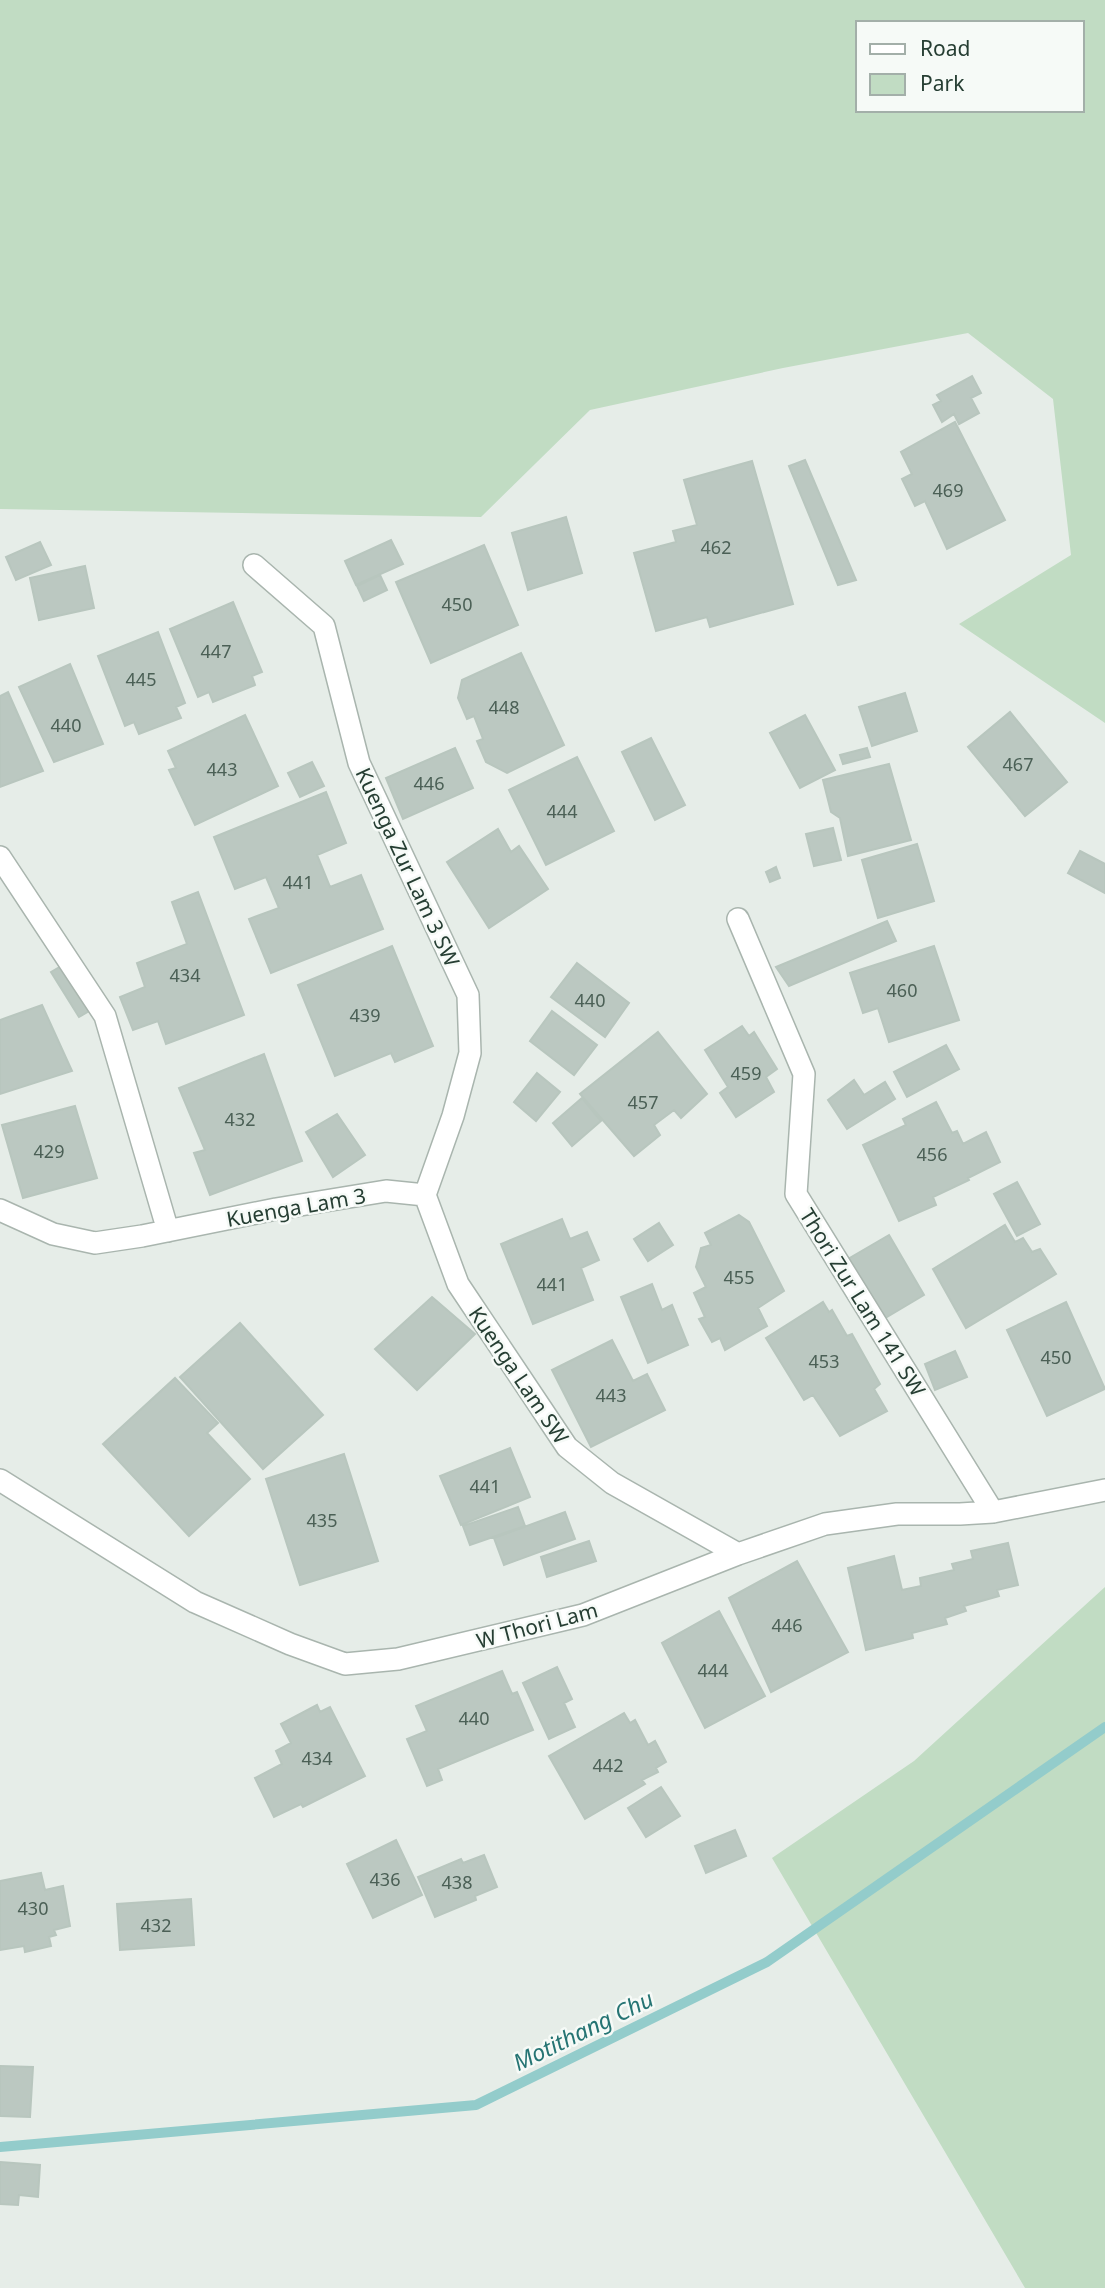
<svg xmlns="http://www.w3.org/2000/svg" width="1105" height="2288" viewBox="0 0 1105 2288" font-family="'Noto Sans',sans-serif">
<rect width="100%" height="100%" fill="#e6ede8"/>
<path fill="#c1dcc3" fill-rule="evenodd" d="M 0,0 L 1105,0 L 1105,723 L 959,624 L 1071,555 L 1053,399 L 968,333 L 783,368 L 590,410 L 481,517 L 0,509 ZM 858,23 L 1082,23 L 1082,110 L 858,110 Z
M 1105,1587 L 1105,2288 L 1025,2288 L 772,1858 L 914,1761 Z"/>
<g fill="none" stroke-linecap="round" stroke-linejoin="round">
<path stroke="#93cccb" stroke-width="10" d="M 0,2147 L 476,2105 L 767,1962 L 1105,1727"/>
</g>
<path fill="#bbc8c1" stroke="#b8c6be" stroke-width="2" d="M 972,376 L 981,393 L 971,398 L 979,413 L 959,424 L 954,414 L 942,422 L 933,405 L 941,401 L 937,395 Z
M 955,422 L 1005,520 L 947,549 L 925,501 L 915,506 L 902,479 L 912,474 L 901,452 Z
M 805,460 L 856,580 L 838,585 L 789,466 Z
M 752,461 L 793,604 L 710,627 L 707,617 L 656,631 L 634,553 L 676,542 L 673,531 L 697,525 L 684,480 Z
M 566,517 L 582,573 L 528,590 L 512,533 Z
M 391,540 L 403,564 L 356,585 L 345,561 Z
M 40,542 L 51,565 L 16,580 L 6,557 Z
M 484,545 L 518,625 L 431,663 L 396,582 Z
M 85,566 L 94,608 L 39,620 L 30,578 Z
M 380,575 L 387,590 L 364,601 L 357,586 Z
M 233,602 L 262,672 L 252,676 L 255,685 L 213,702 L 209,692 L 198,697 L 170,629 Z
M 158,632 L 185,703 L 176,707 L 181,718 L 139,734 L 134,722 L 125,726 L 98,656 Z
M 521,653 L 564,745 L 507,773 L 486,762 L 477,741 L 483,739 L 474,716 L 467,719 L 458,698 L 462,680 Z
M 70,664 L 103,744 L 54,762 L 19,687 Z
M 8,692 L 43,771 L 0,787 L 0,696 Z
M 905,693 L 917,731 L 872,746 L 859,707 Z
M 1010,712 L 1067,782 L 1025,816 L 968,747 Z
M 245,715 L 278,786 L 195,825 L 169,770 L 176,768 L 168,751 Z
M 805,715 L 835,770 L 800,788 L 770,733 Z
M 651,738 L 685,805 L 655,820 L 622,752 Z
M 455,748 L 473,788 L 403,819 L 386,778 Z
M 867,748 L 870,757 L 843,764 L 840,755 Z
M 577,757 L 614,831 L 546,865 L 509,790 Z
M 312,762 L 324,786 L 300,797 L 288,773 Z
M 889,764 L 911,840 L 848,856 L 840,818 L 831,812 L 823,780 Z
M 326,792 L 346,843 L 317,855 L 330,887 L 361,875 L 383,929 L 271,973 L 249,919 L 279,908 L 266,877 L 235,889 L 214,837 Z
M 833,828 L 841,860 L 814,866 L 806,834 Z
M 498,829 L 511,852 L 519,846 L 548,889 L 489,928 L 447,862 Z
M 917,844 L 934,901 L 878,918 L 862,860 Z
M 1080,851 L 1105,864 L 1105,893 L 1068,873 Z
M 776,867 L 780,878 L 770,882 L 766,872 Z
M 198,892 L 244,1015 L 166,1044 L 158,1021 L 133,1030 L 120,997 L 145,987 L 137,963 L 187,944 L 172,902 Z
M 887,921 L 896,941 L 789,986 L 776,967 Z
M 392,946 L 433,1046 L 395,1062 L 391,1053 L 335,1076 L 298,985 Z
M 934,946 L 959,1020 L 889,1042 L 878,1008 L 863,1013 L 850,973 Z
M 68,962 L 96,1007 L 79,1017 L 51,972 Z
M 577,963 L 629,1003 L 605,1037 L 551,997 Z
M 42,1005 L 72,1071 L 0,1094 L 0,1020 Z
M 552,1011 L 597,1045 L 574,1075 L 530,1041 Z
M 742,1026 L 749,1036 L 754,1032 L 777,1069 L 766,1077 L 774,1092 L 736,1117 L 720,1093 L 728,1087 L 705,1050 Z
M 658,1032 L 707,1094 L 681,1118 L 674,1110 L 654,1125 L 660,1135 L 634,1156 L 580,1094 Z
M 946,1045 L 959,1069 L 907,1097 L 894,1072 Z
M 264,1054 L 302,1161 L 210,1195 L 194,1153 L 205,1150 L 179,1088 Z
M 537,1073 L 560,1092 L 536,1121 L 514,1102 Z
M 854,1080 L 864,1095 L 885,1082 L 895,1099 L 847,1129 L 828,1100 Z
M 582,1098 L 601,1121 L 572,1146 L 553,1123 Z
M 936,1102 L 952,1133 L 957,1131 L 963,1144 L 986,1132 L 1000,1162 L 968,1178 L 969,1180 L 933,1197 L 936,1205 L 899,1221 L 863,1145 L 906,1125 L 903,1119 Z
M 75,1106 L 97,1178 L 23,1198 L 2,1125 Z
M 337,1114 L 365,1155 L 333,1177 L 306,1132 Z
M 1017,1182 L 1040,1224 L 1017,1236 L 994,1194 Z
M 739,1215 L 749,1222 L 784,1291 L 758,1308 L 767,1326 L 725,1350 L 720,1338 L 712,1342 L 699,1319 L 705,1317 L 694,1293 L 706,1287 L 696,1267 L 701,1248 L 711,1245 L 705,1233 Z
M 562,1219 L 570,1239 L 587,1232 L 599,1260 L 581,1268 L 593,1300 L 533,1324 L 501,1244 Z
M 659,1223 L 673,1245 L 648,1261 L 634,1239 Z
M 1005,1225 L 1015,1242 L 1023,1238 L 1032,1252 L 1040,1249 L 1056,1274 L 966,1328 L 933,1269 Z
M 889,1235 L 924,1295 L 877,1323 L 841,1263 Z
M 652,1284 L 662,1310 L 672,1305 L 688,1345 L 648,1363 L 621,1297 Z
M 432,1297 L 475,1334 L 417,1390 L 375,1349 Z
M 823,1302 L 829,1312 L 832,1310 L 847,1336 L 852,1334 L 880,1384 L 874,1389 L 887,1411 L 840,1436 L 813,1395 L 804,1400 L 766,1338 Z
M 1066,1302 L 1105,1389 L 1047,1416 L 1007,1330 Z
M 240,1323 L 323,1415 L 263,1469 L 180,1377 Z
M 612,1340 L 633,1381 L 647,1374 L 665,1410 L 591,1447 L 552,1370 Z
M 955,1351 L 967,1377 L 935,1390 L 925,1364 Z
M 175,1378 L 218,1423 L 207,1433 L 250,1479 L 189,1536 L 103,1444 Z
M 510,1448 L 530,1497 L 461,1525 L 440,1476 Z
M 344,1454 L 378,1561 L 300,1585 L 266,1479 Z
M 518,1507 L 525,1526 L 470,1545 L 463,1526 Z
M 565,1512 L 575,1539 L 504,1565 L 494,1538 Z
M 589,1541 L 596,1561 L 547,1577 L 541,1557 Z
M 1008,1543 L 1018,1585 L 997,1590 L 999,1596 L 964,1606 L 966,1611 L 945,1618 L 947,1624 L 912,1633 L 913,1638 L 866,1650 L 848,1568 L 894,1556 L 902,1590 L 921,1586 L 920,1578 L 954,1570 L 952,1564 L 973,1559 L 971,1551 Z
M 797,1561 L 848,1652 L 771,1692 L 729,1598 Z
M 719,1611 L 765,1696 L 705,1728 L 662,1643 Z
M 557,1667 L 572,1699 L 564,1703 L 575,1727 L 549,1739 L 523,1683 Z
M 502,1671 L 512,1694 L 517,1692 L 533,1730 L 438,1769 L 442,1780 L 427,1786 L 407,1739 L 427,1731 L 416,1706 Z
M 317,1705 L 320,1712 L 330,1707 L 365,1776 L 303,1807 L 301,1804 L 274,1817 L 255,1778 L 282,1764 L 276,1751 L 291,1743 L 281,1724 Z
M 624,1713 L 630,1723 L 635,1720 L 648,1745 L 655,1741 L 666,1762 L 656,1768 L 658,1772 L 642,1780 L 645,1784 L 585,1819 L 549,1756 Z
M 661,1787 L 680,1816 L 646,1837 L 628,1808 Z
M 735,1830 L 746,1856 L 706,1873 L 695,1846 Z
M 396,1840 L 422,1895 L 373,1918 L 347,1864 Z
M 484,1855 L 497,1887 L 475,1896 L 476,1900 L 435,1917 L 418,1877 L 461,1859 L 463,1863 Z
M 41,1873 L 45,1890 L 63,1886 L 70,1926 L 54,1930 L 56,1935 L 49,1937 L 51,1946 L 25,1952 L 24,1946 L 0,1950 L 0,1881 Z
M 191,1899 L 194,1945 L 120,1950 L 117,1904 Z
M 0,2066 L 33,2067 L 30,2117 L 0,2116 Z
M 0,2162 L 40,2165 L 38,2197 L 19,2195 L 18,2205 L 0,2204 Z"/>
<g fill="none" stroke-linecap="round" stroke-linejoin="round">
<defs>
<path id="minor" d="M 254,565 L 324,626 L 359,763 L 468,995 L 470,1053 L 453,1116 L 425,1195
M 0,857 L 105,1016 L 168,1231
M 738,919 L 804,1074 L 796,1194 L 993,1512
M 425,1195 L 458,1284 L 567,1447 L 612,1483 L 738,1554
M 0,1210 L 53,1234 L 95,1243 L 142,1236 L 276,1209 L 386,1191 L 425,1195
M 0,1480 L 195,1602 L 290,1644 L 345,1664 L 398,1659 L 583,1615 L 738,1554 L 825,1524 L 897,1514 L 960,1514 L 993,1512 L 1105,1490"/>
</defs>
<use href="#minor" stroke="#a9b5ae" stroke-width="24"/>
<use href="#minor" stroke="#fff" stroke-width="21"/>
</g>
<g text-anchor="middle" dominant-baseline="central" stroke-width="5" stroke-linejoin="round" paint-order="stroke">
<g font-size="18" fill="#4b6056">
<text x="948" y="490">469</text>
<text x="716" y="547">462</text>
<text x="457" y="604">450</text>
<text x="216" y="651">447</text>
<text x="141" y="679">445</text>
<text x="504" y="707">448</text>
<text x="66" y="725">440</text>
<text x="1018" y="764">467</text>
<text x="222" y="769">443</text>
<text x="429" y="783">446</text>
<text x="562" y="811">444</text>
<text x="298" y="882">441</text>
<text x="185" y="975">434</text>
<text x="902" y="990">460</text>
<text x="590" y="1000">440</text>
<text x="365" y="1015">439</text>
<text x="746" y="1073">459</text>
<text x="643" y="1102">457</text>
<text x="240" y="1119">432</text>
<text x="49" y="1151">429</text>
<text x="932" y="1154">456</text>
<text x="739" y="1277">455</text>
<text x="552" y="1284">441</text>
<text x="1056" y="1357">450</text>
<text x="824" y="1361">453</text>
<text x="611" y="1395">443</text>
<text x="485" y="1486">441</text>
<text x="322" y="1520">435</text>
<text x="787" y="1625">446</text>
<text x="713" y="1670">444</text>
<text x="474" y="1718">440</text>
<text x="317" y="1758">434</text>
<text x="608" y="1765">442</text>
<text x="385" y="1879">436</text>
<text x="457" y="1882">438</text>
<text x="33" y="1908">430</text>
<text x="156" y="1925">432</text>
</g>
<g font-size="21" fill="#263e33" stroke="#f6faf7">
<text transform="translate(408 867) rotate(65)">Kuenga Zur Lam 3 SW</text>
<text transform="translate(296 1207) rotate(-10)">Kuenga Lam 3</text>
<text transform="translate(863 1302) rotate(58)">Thori Zur Lam 141 SW</text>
<text transform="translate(519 1375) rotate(56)">Kuenga Lam SW</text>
<text transform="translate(537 1625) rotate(-15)">W Thori Lam</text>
</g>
<g font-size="23" font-style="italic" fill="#257473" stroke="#f6faf7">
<text transform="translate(583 2030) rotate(-26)">Motithang Chu</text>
</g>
</g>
<rect x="856" y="21" width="228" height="91" fill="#f6faf7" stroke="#a3afa9" stroke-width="2"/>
<rect x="870" y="44" width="35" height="10" fill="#ffffff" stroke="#a3afa9" stroke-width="2"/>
<text x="920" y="56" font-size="21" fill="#263e33">Road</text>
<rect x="870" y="74" width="35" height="21" fill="#c1dcc3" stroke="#a3afa9" stroke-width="2"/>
<text x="920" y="91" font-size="21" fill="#263e33">Park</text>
</svg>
